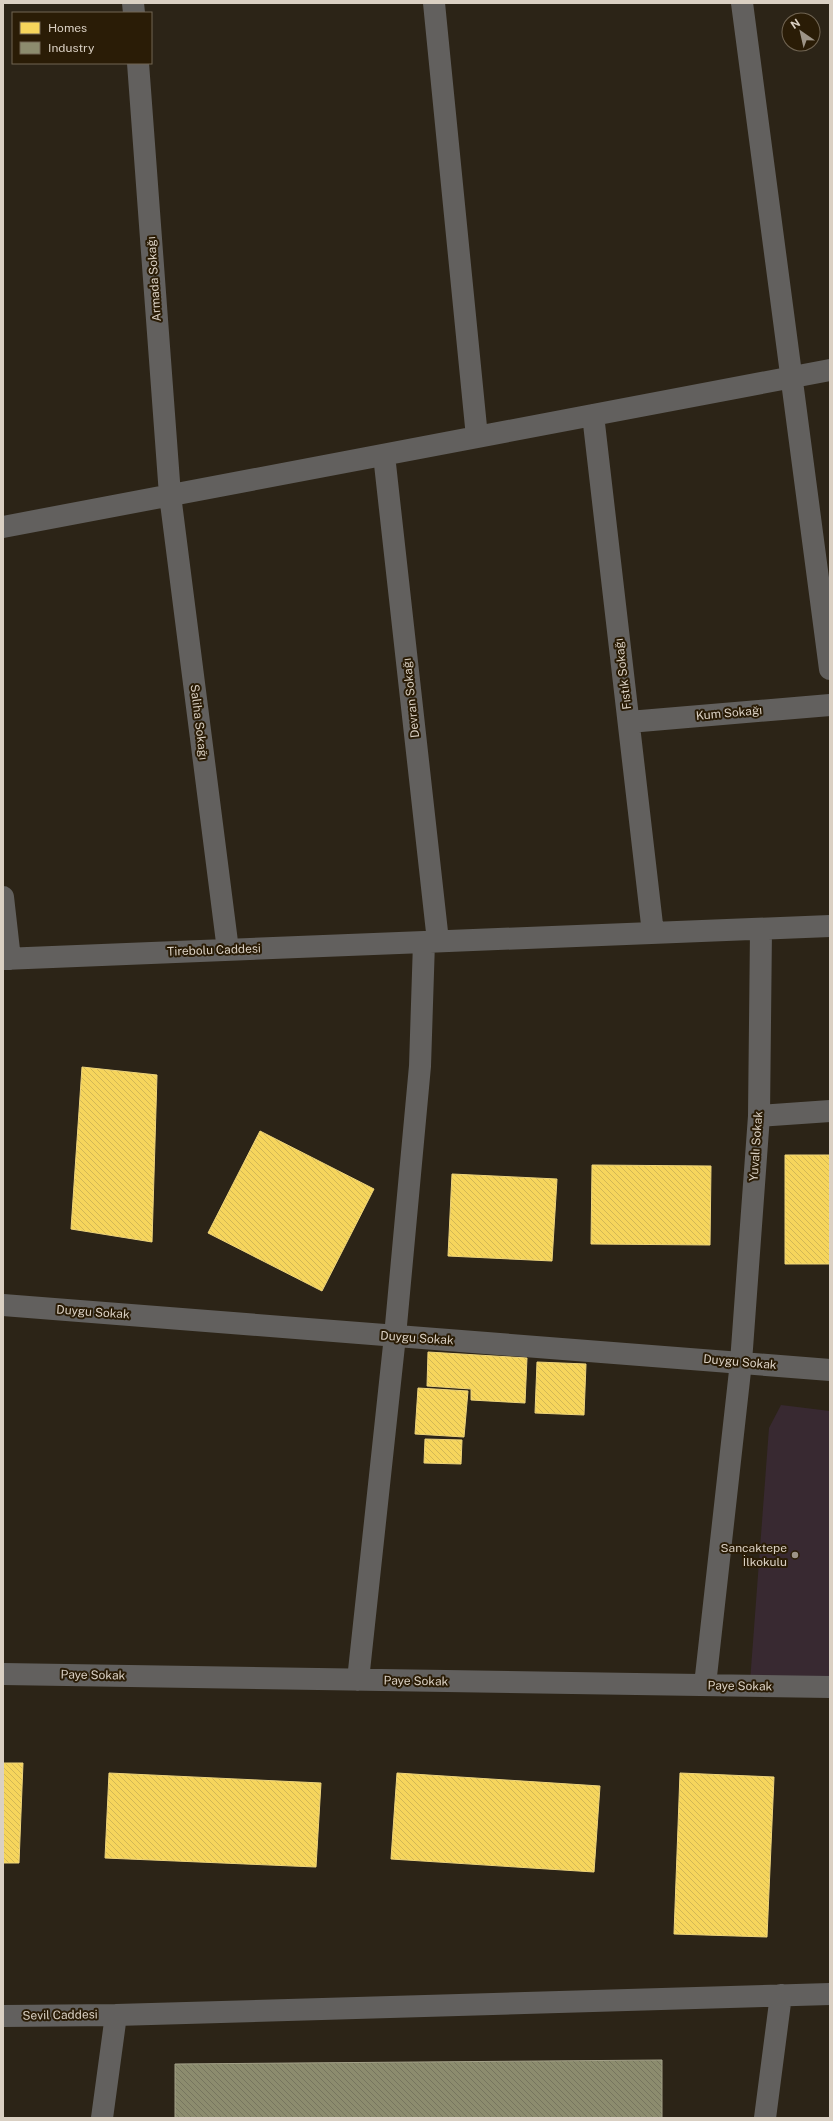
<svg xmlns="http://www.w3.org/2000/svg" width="833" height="2121" viewBox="0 0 833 2121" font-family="'Public Sans',sans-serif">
<defs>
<pattern id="homes-back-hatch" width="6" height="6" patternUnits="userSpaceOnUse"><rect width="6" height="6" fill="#f6d55c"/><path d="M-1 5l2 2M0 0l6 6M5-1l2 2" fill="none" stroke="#d2b755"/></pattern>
<pattern id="industry-back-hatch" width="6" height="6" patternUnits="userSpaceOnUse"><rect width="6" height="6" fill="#8c8c6e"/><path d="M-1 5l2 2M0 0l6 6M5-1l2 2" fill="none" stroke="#76755e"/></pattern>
</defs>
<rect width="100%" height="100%" fill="#2c2417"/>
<path fill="#382931" d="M 781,1405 L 830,1411 L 830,1682 L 750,1682 L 769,1428 Z"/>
<path fill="url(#homes-back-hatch)" stroke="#eed47b" d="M 82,1067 L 157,1075 L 152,1242 L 71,1229 Z
M 260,1131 L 374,1189 L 322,1291 L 208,1233 Z
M 785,1155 L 830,1155 L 830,1264 L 785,1264 Z
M 592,1165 L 711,1166 L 710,1245 L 591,1244 Z
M 452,1174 L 557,1179 L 552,1261 L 448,1256 Z
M 428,1352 L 527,1358 L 525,1403 L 471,1400 L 471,1389 L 427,1386 Z
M 537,1362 L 586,1364 L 584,1415 L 535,1413 Z
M 418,1388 L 468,1391 L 464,1437 L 415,1434 Z
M 425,1439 L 462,1440 L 461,1464 L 424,1463 Z
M 3,1763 L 23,1763 L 19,1863 L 3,1863 Z
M 109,1773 L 321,1783 L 316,1867 L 105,1858 Z
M 397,1773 L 600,1786 L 594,1872 L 391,1859 Z
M 680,1773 L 774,1777 L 767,1937 L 674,1934 Z"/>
<path fill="url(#industry-back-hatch)" stroke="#a3a088" d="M 662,2060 L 662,2118 L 175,2118 L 175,2064 Z"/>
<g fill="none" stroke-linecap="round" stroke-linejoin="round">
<path stroke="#62605e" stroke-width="22" d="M 133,3 L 134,13
M 434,3 L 477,437
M 742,3 L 830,669
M 138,63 L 170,495 L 228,950
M 593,415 L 653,933
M 384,455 L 438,941
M 3,527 L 830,370
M 629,722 L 830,705
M 3,897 L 10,959
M 3,959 L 424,942
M 759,1116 L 830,1111
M 3,1305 L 830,1370
M 3,1674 L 830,1687
M 358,1680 L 395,1336 L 420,1066 L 424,942 L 830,926
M 705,1685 L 741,1362 L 759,1116 L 761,929
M 3,2016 L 116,2015
M 102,2118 L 116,2015 L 830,1994
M 765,2118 L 781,1995"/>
</g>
<circle fill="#9d9487" stroke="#2a1c06" stroke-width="1.5" cx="795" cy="1555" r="4"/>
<g text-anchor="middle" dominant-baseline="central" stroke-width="4" stroke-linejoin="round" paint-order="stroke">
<g font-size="12" fill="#dad0c3" stroke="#2a1c06">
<text transform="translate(154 279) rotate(-94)">Armada Sokağı</text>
<text transform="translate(623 674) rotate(-97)">Fıstık Sokağı</text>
<text transform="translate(411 698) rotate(-96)">Devran Sokağı</text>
<text transform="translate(729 713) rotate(-5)">Kum Sokağı</text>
<text transform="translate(199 722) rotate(83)">Saliha Sokağı</text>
<text transform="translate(214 950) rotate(-2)">Tirebolu Caddesi</text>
<text transform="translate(756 1146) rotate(-86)">Yuvalı Sokak</text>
<text transform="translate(93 1312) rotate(4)">Duygu Sokak</text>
<text transform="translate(417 1338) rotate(4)">Duygu Sokak</text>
<text transform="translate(740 1362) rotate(5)">Duygu Sokak</text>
<text transform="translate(93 1675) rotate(1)">Paye Sokak</text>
<text transform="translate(416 1681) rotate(1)">Paye Sokak</text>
<text transform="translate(740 1686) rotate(1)">Paye Sokak</text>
<text transform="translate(60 2015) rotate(-1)">Sevil Caddesi</text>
</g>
<g font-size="12" fill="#dad0c3" stroke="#2a1c06" text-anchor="end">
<text x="787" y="1548">Sancaktepe<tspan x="787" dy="14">İlkokulu</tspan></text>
</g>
</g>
<rect width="833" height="2121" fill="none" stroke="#dad0c3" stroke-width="8"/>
<rect x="12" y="12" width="140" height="52" fill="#2a1c06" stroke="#706452"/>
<rect x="20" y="22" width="20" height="12" fill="#f6d55c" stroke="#706452"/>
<text x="48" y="32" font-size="12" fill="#dad0c3">Homes</text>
<rect x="20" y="42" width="20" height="12" fill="#8c8c6e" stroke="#706452"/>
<text x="48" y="52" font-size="12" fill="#dad0c3">Industry</text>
<g transform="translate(801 32) rotate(326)"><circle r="19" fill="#2a1c06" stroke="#706452"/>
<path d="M0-3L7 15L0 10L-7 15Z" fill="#9d9487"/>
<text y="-6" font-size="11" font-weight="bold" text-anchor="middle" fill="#dad0c3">N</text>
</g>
</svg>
